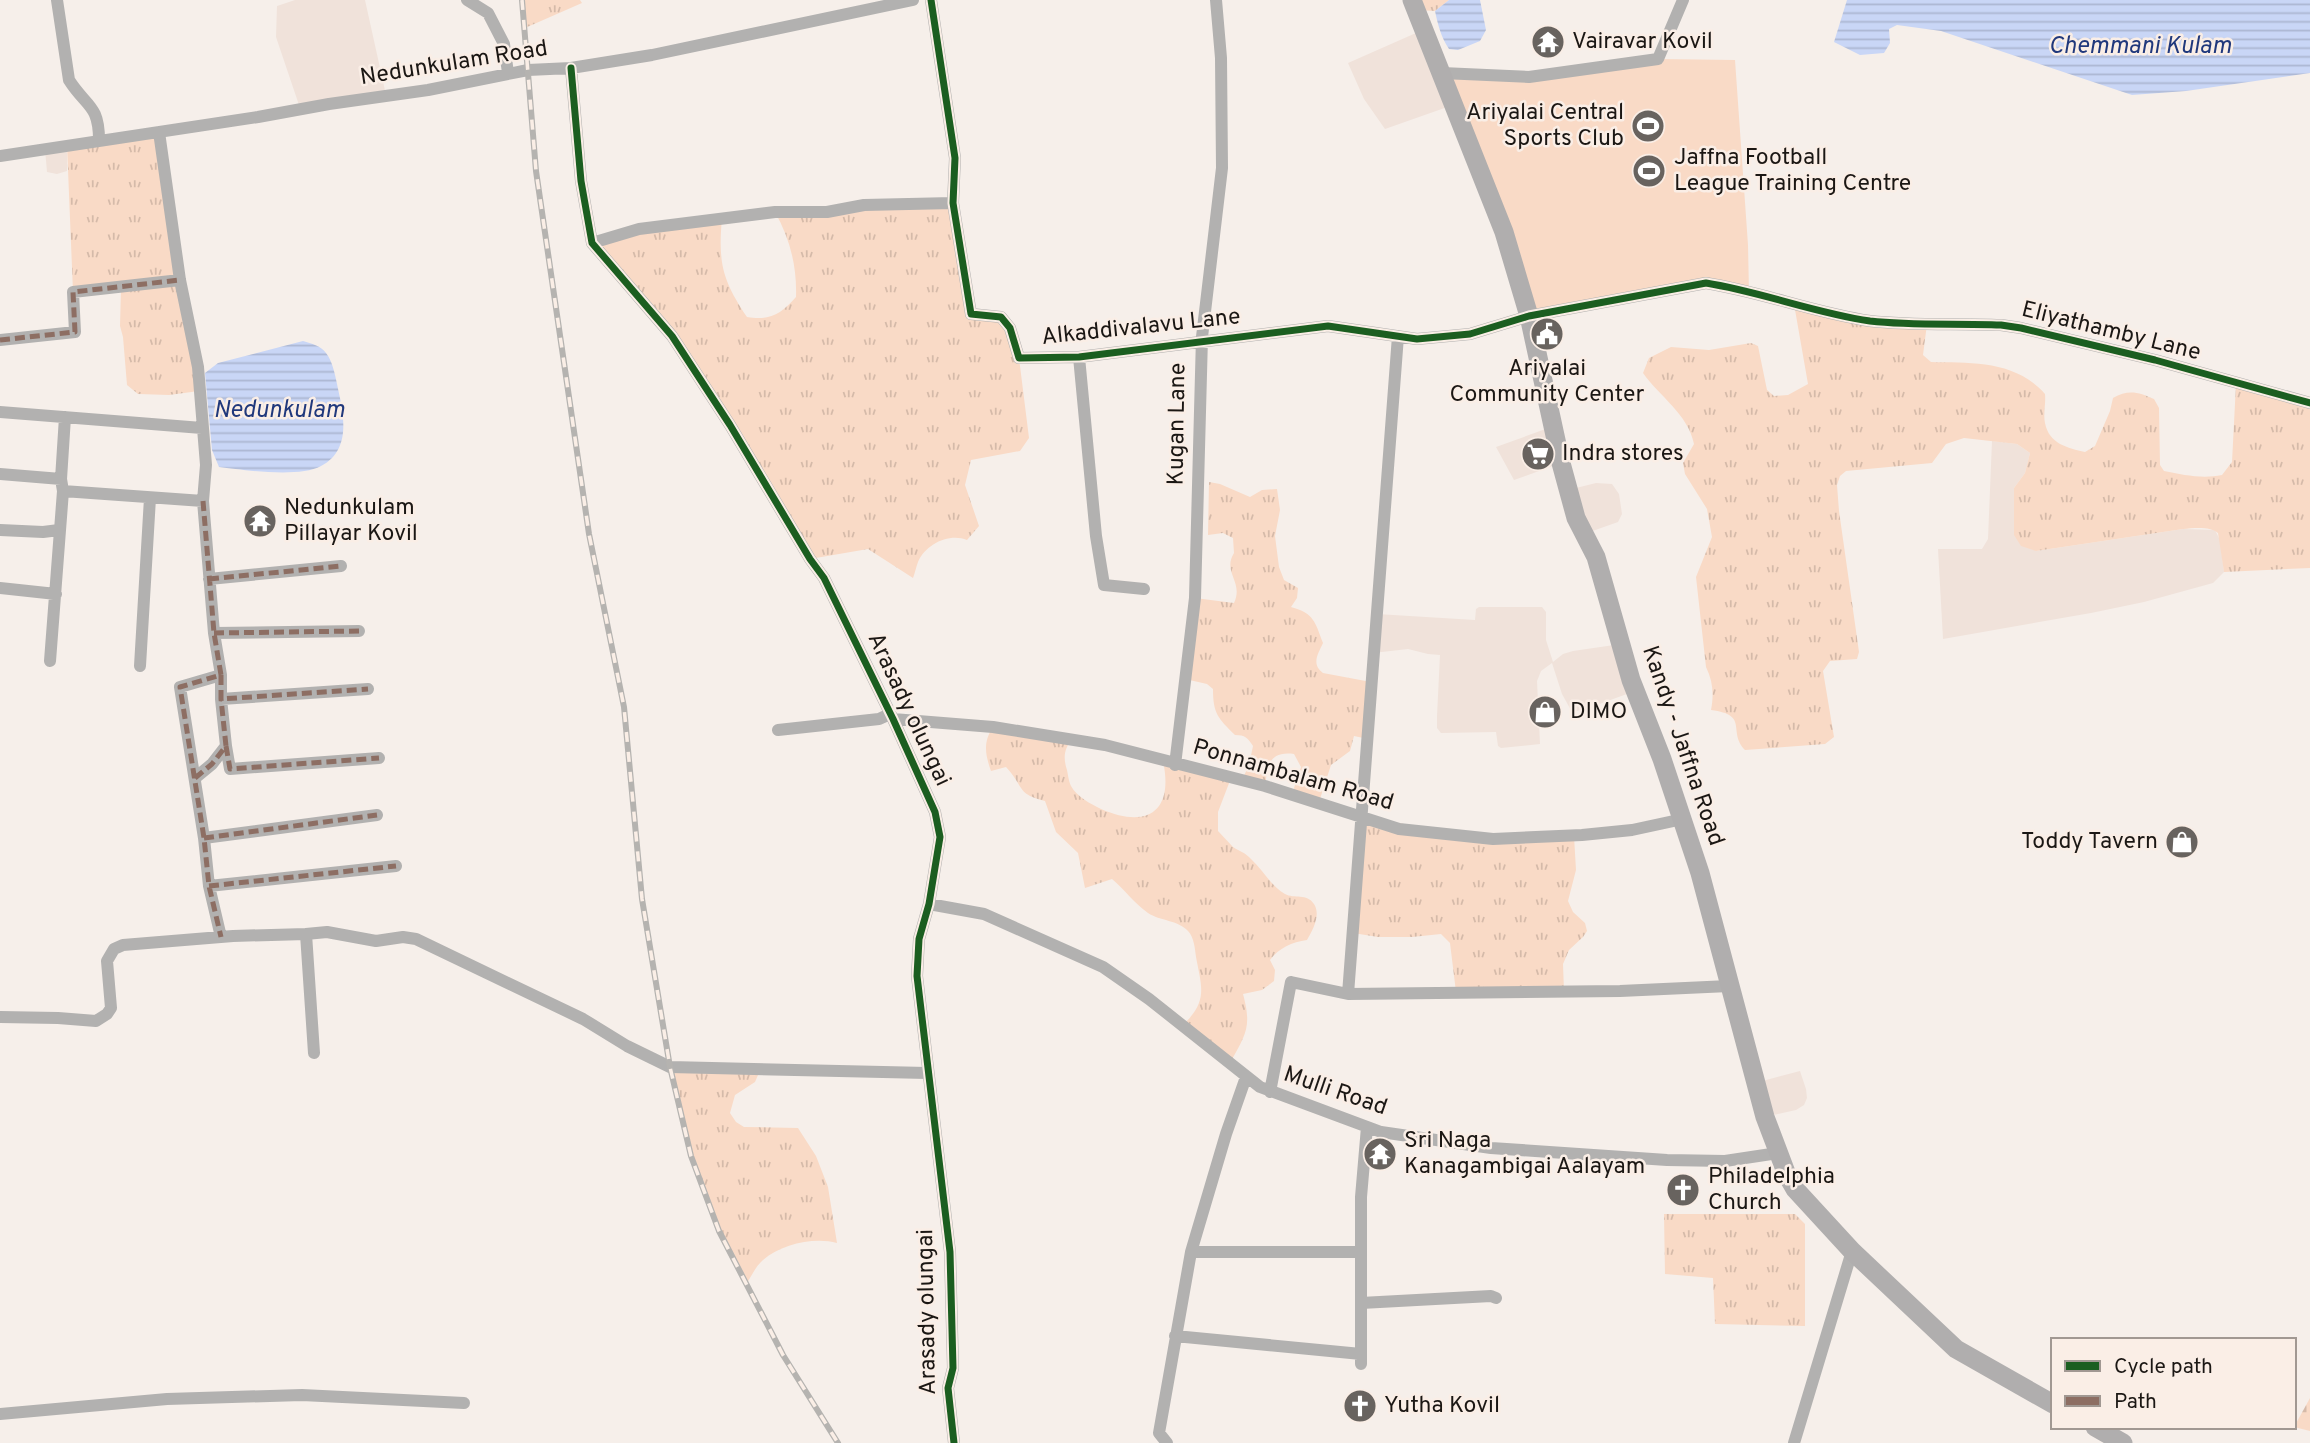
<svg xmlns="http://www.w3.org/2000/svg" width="2310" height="1443" viewBox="0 0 2310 1443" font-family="Overpass,sans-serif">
<defs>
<pattern id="grass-tufts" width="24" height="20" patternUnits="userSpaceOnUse" patternTransform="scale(1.75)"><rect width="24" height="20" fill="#f9dac6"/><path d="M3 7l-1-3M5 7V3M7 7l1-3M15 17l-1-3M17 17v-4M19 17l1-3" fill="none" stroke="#d5baa9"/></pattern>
<pattern id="cemetery-stones" width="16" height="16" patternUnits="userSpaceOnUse" patternTransform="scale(1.75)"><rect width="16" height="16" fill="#f9dac6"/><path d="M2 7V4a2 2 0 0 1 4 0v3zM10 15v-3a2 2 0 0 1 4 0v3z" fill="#d5baa9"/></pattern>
<pattern id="water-rules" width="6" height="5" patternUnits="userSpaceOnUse" patternTransform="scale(1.75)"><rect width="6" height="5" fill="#c9d6f6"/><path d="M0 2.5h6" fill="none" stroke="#acb7d2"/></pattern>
</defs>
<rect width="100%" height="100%" fill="#f6efea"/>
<path fill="#f0e2da" d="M 295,0 L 365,0 L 386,95 L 300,108 L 276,37 L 277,6 Z
M 1425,29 L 1453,105 L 1385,129 L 1364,99 L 1348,63 Z
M 67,145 L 67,171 L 57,174 L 47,172 L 45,149 Z
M 1554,426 L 1561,463 L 1514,480 L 1496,447 Z
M 1992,441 L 2017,444 L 2030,453 L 2025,473 L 2014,488 L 2036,551 L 2183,529 L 2215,530 L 2220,540 L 2224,572 L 2213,583 L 2144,602 L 2091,613 L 1943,639 L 1938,549 L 1982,549 L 1988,539 Z
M 1596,483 L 1612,484 L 1619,494 L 1622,514 L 1618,522 L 1584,534 L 1572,489 Z
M 1479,607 L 1542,607 L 1546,612 L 1546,640 L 1553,662 L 1563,654 L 1573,651 L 1621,644 L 1635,691 L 1586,709 L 1572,712 L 1562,694 L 1552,663 L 1541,671 L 1537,681 L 1540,744 L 1501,748 L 1498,746 L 1496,732 L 1441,733 L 1437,728 L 1437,716 L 1440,655 L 1428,654 L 1408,649 L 1373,653 L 1377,614 L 1475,620 L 1476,609 Z
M 1800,1071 L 1806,1089 L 1807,1098 L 1804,1105 L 1796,1110 L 1765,1117 L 1755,1083 Z"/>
<path fill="url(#grass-tufts)" d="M 522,0 L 580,0 L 582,3 L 525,28 Z
M 1412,0 L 1449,0 L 1435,11 L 1417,10 Z
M 159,132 L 199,391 L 169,395 L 138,394 L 127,385 L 123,337 L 120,326 L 121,288 L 73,292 L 67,145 Z
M 953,203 L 971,313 L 1001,317 L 1019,358 L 1029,438 L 1020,451 L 971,460 L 965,485 L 979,526 L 967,540 C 949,533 926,544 918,562 C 916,567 915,573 913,578 L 868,549 L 810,559 L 672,336 L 592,243 L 722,218 C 718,262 722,280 747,317 C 770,321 781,314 796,297 C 797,266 790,239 775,212 Z
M 1794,304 L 1927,324 L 1923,355 L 1931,362 C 1972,363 2015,360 2045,394 C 2046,404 2043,414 2045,423 C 2049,444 2068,448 2085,452 L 2095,446 L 2110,411 L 2113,398 C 2128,389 2139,392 2154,399 L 2159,408 L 2160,465 L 2164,471 C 2184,475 2202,479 2222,475 L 2232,462 L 2236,384 L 2310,403 L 2310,568 L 2224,572 L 2218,533 C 2210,526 2194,528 2183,529 L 2036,551 L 2021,546 L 2014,535 L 2014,488 L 2025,473 L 2030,453 L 2017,444 L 1964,438 L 1946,444 L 1932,463 L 1846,471 L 1840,476 L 1837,485 L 1839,511 L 1859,652 L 1857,659 L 1830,661 L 1823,671 L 1834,737 L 1825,744 L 1745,750 C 1727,731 1750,715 1711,710 C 1714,695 1713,681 1706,667 L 1696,577 L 1712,537 L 1707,509 L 1685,474 L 1683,463 L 1694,444 C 1688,414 1660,397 1643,373 L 1649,358 L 1671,347 L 1709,350 L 1751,343 L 1758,346 L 1767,390 L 1774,396 L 1788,395 L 1808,384 Z
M 1209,482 L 1220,484 L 1250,497 L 1262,490 L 1277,489 L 1280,510 L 1275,536 L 1279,567 L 1284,580 L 1298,588 L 1297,598 L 1291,607 C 1314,613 1315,622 1323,643 C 1318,654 1311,664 1323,673 L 1371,682 L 1368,739 L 1354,736 L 1350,751 L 1331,765 L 1319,802 L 1292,794 L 1301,767 L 1294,754 C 1269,751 1268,765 1265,786 L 1242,780 L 1249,765 L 1253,746 C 1248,738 1245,735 1235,735 C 1218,718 1213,714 1213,689 L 1207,684 L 1185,679 L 1195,598 L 1234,603 C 1244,582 1222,572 1234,553 L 1233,538 L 1223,533 L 1208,535 Z
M 993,727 L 1072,739 C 1064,749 1063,758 1067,770 C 1068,775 1069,782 1071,786 C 1077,797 1091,804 1101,809 C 1147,829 1174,812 1163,761 L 1231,778 L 1218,812 L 1218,831 C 1223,836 1228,842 1233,847 C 1239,851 1246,853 1251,859 C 1263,870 1270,885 1285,894 C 1294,899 1307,893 1314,904 C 1321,915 1313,930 1307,940 C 1292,942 1279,948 1270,960 L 1275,970 L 1274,981 L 1262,990 L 1243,994 C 1252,1027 1246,1034 1230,1063 L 1182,1026 C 1208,1001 1202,989 1196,957 C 1195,949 1194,937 1188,931 C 1178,920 1160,921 1148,913 C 1135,904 1124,889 1112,879 L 1085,888 L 1078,853 L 1056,832 L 1045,801 C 1016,794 1024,786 1006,767 L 991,771 C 985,754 983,742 993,727 Z
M 1363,817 L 1492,839 L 1574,836 L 1576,870 L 1568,901 L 1573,912 L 1585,923 L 1587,931 L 1583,937 L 1569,950 L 1563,964 L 1564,991 L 1456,992 L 1450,943 L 1441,934 L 1412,937 L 1378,937 L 1353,933 Z
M 670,1067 L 758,1075 L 755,1082 L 735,1095 L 730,1113 L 736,1122 L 744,1127 L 798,1128 L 816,1156 L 828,1187 L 837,1243 C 814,1237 782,1244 763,1260 C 756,1266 752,1275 747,1283 L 719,1231 L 691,1156 Z
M 1664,1214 L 1795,1214 L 1805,1224 L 1805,1326 L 1715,1324 L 1713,1278 L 1665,1274 Z"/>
<path fill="url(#cemetery-stones)" d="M 2310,1398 L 2310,1431 L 2294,1427 Z"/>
<path fill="#f9dac6" d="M 1658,59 L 1735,60 L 1748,245 L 1749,293 L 1706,283 L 1529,316 L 1442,73 L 1530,77 Z"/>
<path fill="url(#water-rules)" d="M 1449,0 L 1480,0 L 1486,30 L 1480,41 L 1458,50 L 1449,49 C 1441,37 1438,25 1435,11 Z
M 1847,0 L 2310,0 L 2310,73 L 2186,91 L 2132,95 L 1941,31 L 1897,25 L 1889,29 L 1890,43 L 1884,53 L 1860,55 L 1834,42 Z
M 303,341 C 312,344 320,345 326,353 C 332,360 335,374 337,384 C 343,412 353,449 321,466 C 299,478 244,470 219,467 L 212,450 L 205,373 L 218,363 Z"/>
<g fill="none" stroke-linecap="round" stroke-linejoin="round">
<path stroke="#b2b1b0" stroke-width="12" d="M 57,0 L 69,80 C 86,107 99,104 99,140
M 467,0 L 488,13 L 504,44 L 508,73
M 931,0 L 955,158 L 953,203 L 971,314 L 1001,317 L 1010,328 L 1019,358 L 1079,357 L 1328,326 L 1417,339 L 1470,334 L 1529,316 L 1706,283 C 1762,292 1815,313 1870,321 C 1913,326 1957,323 2001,325 L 2021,328 L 2155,360 L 2310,403
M 571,68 L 581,181 L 592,243 L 672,336 L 730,425 L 810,559 L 824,578 L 893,719 L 935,812 L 940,837 L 929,904 L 919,939 L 917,976 L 950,1252 L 953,1368 L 948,1388 L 954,1443
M 1442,73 L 1529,77 L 1658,59 L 1683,0
M 159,132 L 180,280 L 198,367 L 206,465 L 203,501 L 214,633 L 221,675 L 180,687 L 204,838 L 209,886 L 221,937
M 0,156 L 258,117 L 329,104 L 428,90 L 528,70 L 571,68 L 652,55 L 913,0
M 592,243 L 639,229 L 775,212 L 827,212 L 864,205 L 953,203
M 0,340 L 75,332 L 73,292 L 180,280
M 1079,357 L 1096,536 L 1104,585 L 1144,589
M 0,412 L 202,428
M 65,417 L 61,479 L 63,491 L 203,501
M 0,474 L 61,479
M 0,530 L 43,532 L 59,530
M 209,579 L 341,566
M 0,588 L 56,594
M 214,633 L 359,631
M 50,661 L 63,491
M 140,666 L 150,498
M 221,675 L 221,699 L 368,689
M 893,719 L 993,727 L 1105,745 L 1265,786 L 1399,829 L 1493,839 L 1582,835 L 1632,830 L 1683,819
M 778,730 L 879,719 L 890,714
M 226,746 L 230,769 L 379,758
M 1175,765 L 1195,598 L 1202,337 L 1222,168 L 1221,58 L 1216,0
M 195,778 L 212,764 L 226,746 L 221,699
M 204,838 L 377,815
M 209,886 L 396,866
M 929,904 L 984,914 L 1103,967 L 1149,999 L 1260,1087 L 1381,1132 L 1491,1148 L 1667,1160 L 1725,1161 L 1778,1153
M 1348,994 L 1620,991 L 1729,986
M 0,1017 L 58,1018 L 96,1021 L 107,1014 L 111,1008 L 107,961 L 114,949 L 123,945 L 233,936 L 306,934
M 314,1053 L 306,934 L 327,932 L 376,941 L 403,937 L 416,939 L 583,1019 L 627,1046 L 670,1067 L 927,1073
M 1270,1092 L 1291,982 L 1348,994 L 1398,336
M 1191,1252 L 1361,1252
M 1361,1303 L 1491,1296 L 1496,1298
M 1175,1336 L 1361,1354
M 1361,1364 L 1361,1197 L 1367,1127
M 0,1414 L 167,1399 L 302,1395 L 464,1403
M 1167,1443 L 1159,1433 L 1191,1252 L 1226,1134 L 1246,1077
M 1794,1443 L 1852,1251"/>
<path stroke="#b0aeae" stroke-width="19" d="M 1412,0 L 1504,232 L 1529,316 L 1561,463 L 1576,518 L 1596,557 L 1631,680 L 1662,759 L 1700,873 L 1765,1117 L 1787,1175 L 1795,1189 L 1852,1251 L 1956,1349 L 2053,1404
M 2095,1427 L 2123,1443"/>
<defs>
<path id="rail" d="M 522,0 L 536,171 L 589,534 L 624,707 L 642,899 L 670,1067 L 691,1156 L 719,1231 L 783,1355 L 838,1443"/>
</defs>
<use href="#rail" stroke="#b5b3b0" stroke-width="6"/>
<use href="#rail" stroke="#faeee6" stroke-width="3.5" stroke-dasharray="10" stroke-linecap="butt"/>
<path stroke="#8d6e63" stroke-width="5" stroke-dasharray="10 5" stroke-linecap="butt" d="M 0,340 L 75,332 L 73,292 L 180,280
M 203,501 L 214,633 L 221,675 L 180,687 L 204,838 L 209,886 L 221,937
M 209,579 L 341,566
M 214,633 L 359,631
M 221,675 L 221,699 L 368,689
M 226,746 L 230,769 L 379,758
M 195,778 L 212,764 L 226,746 L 221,699
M 204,838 L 377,815
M 209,886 L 396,866"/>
<defs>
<path id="cycleway" d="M 931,0 L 955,158 L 953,203 L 971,314 L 1001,317 L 1010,328 L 1019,358 L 1079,357 L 1328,326 L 1417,339 L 1470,334 L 1529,316 L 1706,283 C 1762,292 1815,313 1870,321 C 1913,326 1957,323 2001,325 L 2021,328 L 2155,360 L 2310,403
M 571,68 L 581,181 L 592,243 L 672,336 L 730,425 L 810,559 L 824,578 L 893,719 L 935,812 L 940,837 L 929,904 L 919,939 L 917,976 L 950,1252 L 953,1368 L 948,1388 L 954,1443"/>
</defs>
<use href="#cycleway" stroke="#faeee6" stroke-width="11"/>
<use href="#cycleway" stroke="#1b5e20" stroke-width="7"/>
</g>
<defs>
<symbol id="temple-disc" viewBox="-11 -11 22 22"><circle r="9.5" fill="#68635f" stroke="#faeee6"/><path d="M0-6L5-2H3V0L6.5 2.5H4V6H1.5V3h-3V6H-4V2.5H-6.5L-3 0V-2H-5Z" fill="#fff"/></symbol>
<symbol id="stadium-disc" viewBox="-11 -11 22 22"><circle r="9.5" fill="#68635f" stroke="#faeee6"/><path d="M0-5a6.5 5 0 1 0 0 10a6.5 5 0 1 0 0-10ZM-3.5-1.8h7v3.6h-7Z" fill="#fff"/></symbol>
<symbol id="civic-disc" viewBox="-11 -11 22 22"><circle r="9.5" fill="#68635f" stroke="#faeee6"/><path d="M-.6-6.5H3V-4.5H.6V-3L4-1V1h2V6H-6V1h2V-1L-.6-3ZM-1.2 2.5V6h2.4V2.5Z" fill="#fff"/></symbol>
<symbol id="supermarket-disc" viewBox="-11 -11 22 22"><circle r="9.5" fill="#68635f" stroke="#faeee6"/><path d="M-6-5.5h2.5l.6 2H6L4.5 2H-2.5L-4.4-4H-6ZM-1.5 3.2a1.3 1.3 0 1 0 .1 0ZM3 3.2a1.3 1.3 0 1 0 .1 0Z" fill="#fff"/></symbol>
<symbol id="shop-disc" viewBox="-11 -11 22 22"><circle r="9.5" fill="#68635f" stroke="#faeee6"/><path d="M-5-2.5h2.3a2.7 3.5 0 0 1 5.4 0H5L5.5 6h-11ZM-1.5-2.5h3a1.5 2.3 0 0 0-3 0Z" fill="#fff"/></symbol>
<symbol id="church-disc" viewBox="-11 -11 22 22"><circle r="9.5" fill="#68635f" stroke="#faeee6"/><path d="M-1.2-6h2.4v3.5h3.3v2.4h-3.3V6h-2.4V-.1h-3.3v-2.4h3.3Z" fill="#fff"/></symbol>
</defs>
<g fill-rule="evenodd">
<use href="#temple-disc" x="1529" y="23" width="38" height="38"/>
<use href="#stadium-disc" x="1629" y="107" width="38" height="38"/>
<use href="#stadium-disc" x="1630" y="152" width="38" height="38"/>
<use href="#civic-disc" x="1528" y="315" width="38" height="38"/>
<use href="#supermarket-disc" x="1519" y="435" width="38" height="38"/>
<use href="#temple-disc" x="241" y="502" width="38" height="38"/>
<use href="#shop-disc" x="1526" y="693" width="38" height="38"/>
<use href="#shop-disc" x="2163" y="823" width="38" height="38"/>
<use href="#temple-disc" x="1361" y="1135" width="38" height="38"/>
<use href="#church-disc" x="1664" y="1171" width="38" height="38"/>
<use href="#church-disc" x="1341" y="1387" width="38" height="38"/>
</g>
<g text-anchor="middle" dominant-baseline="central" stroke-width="5" stroke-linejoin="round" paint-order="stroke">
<g font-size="23" fill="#1b1714" stroke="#faeee6" text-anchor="start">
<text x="1572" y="42">Vairavar Kovil</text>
<text x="1624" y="113" text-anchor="end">Ariyalai Central<tspan x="1624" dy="26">Sports Club</tspan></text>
<text x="1674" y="158">Jaffna Football<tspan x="1674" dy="26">League Training Centre</tspan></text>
<text x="1547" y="369" text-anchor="middle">Ariyalai<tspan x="1547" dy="26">Community Center</tspan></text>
<text x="1562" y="454">Indra stores</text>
<text x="284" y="508">Nedunkulam<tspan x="284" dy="26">Pillayar Kovil</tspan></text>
<text x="1570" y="712">DIMO</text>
<text x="2158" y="842" text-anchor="end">Toddy Tavern</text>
<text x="1404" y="1141">Sri Naga<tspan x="1404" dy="26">Kanagambigai Aalayam</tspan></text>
<text x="1708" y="1177">Philadelphia<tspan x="1708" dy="26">Church</tspan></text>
<text x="1384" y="1406">Yutha Kovil</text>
</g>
<g font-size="23" fill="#1b1714" stroke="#faeee6">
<text transform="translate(454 64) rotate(-9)">Nedunkulam Road</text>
<text transform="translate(1141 328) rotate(-6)">Alkaddivalavu Lane</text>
<text transform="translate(2111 332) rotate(14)">Eliyathamby Lane</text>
<text transform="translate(1178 424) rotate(-89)">Kugan Lane</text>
<text transform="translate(908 710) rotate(65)">Arasady olungai</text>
<text transform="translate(1682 746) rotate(71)">Kandy - Jaffna Road</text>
<text transform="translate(1293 776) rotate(16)">Ponnambalam Road</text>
<text transform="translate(1335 1092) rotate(19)">Mulli Road</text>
<text transform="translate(928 1312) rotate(-91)">Arasady olungai</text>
</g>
<g font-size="24" font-style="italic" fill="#20387c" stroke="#faeee6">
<text x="2140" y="47">Chemmani Kulam</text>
<text x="279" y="411">Nedunkulam</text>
</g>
</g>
<rect x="2051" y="1338" width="245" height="91" fill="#faeee6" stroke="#a19892" stroke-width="2"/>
<rect x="2065" y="1361" width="35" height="10" fill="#1b5e20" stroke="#a19892" stroke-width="2"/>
<text x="2114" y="1373" font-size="21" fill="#1b1714">Cycle path</text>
<rect x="2065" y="1396" width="35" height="10" fill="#8d6e63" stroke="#a19892" stroke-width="2"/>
<text x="2114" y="1408" font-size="21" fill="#1b1714">Path</text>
</svg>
